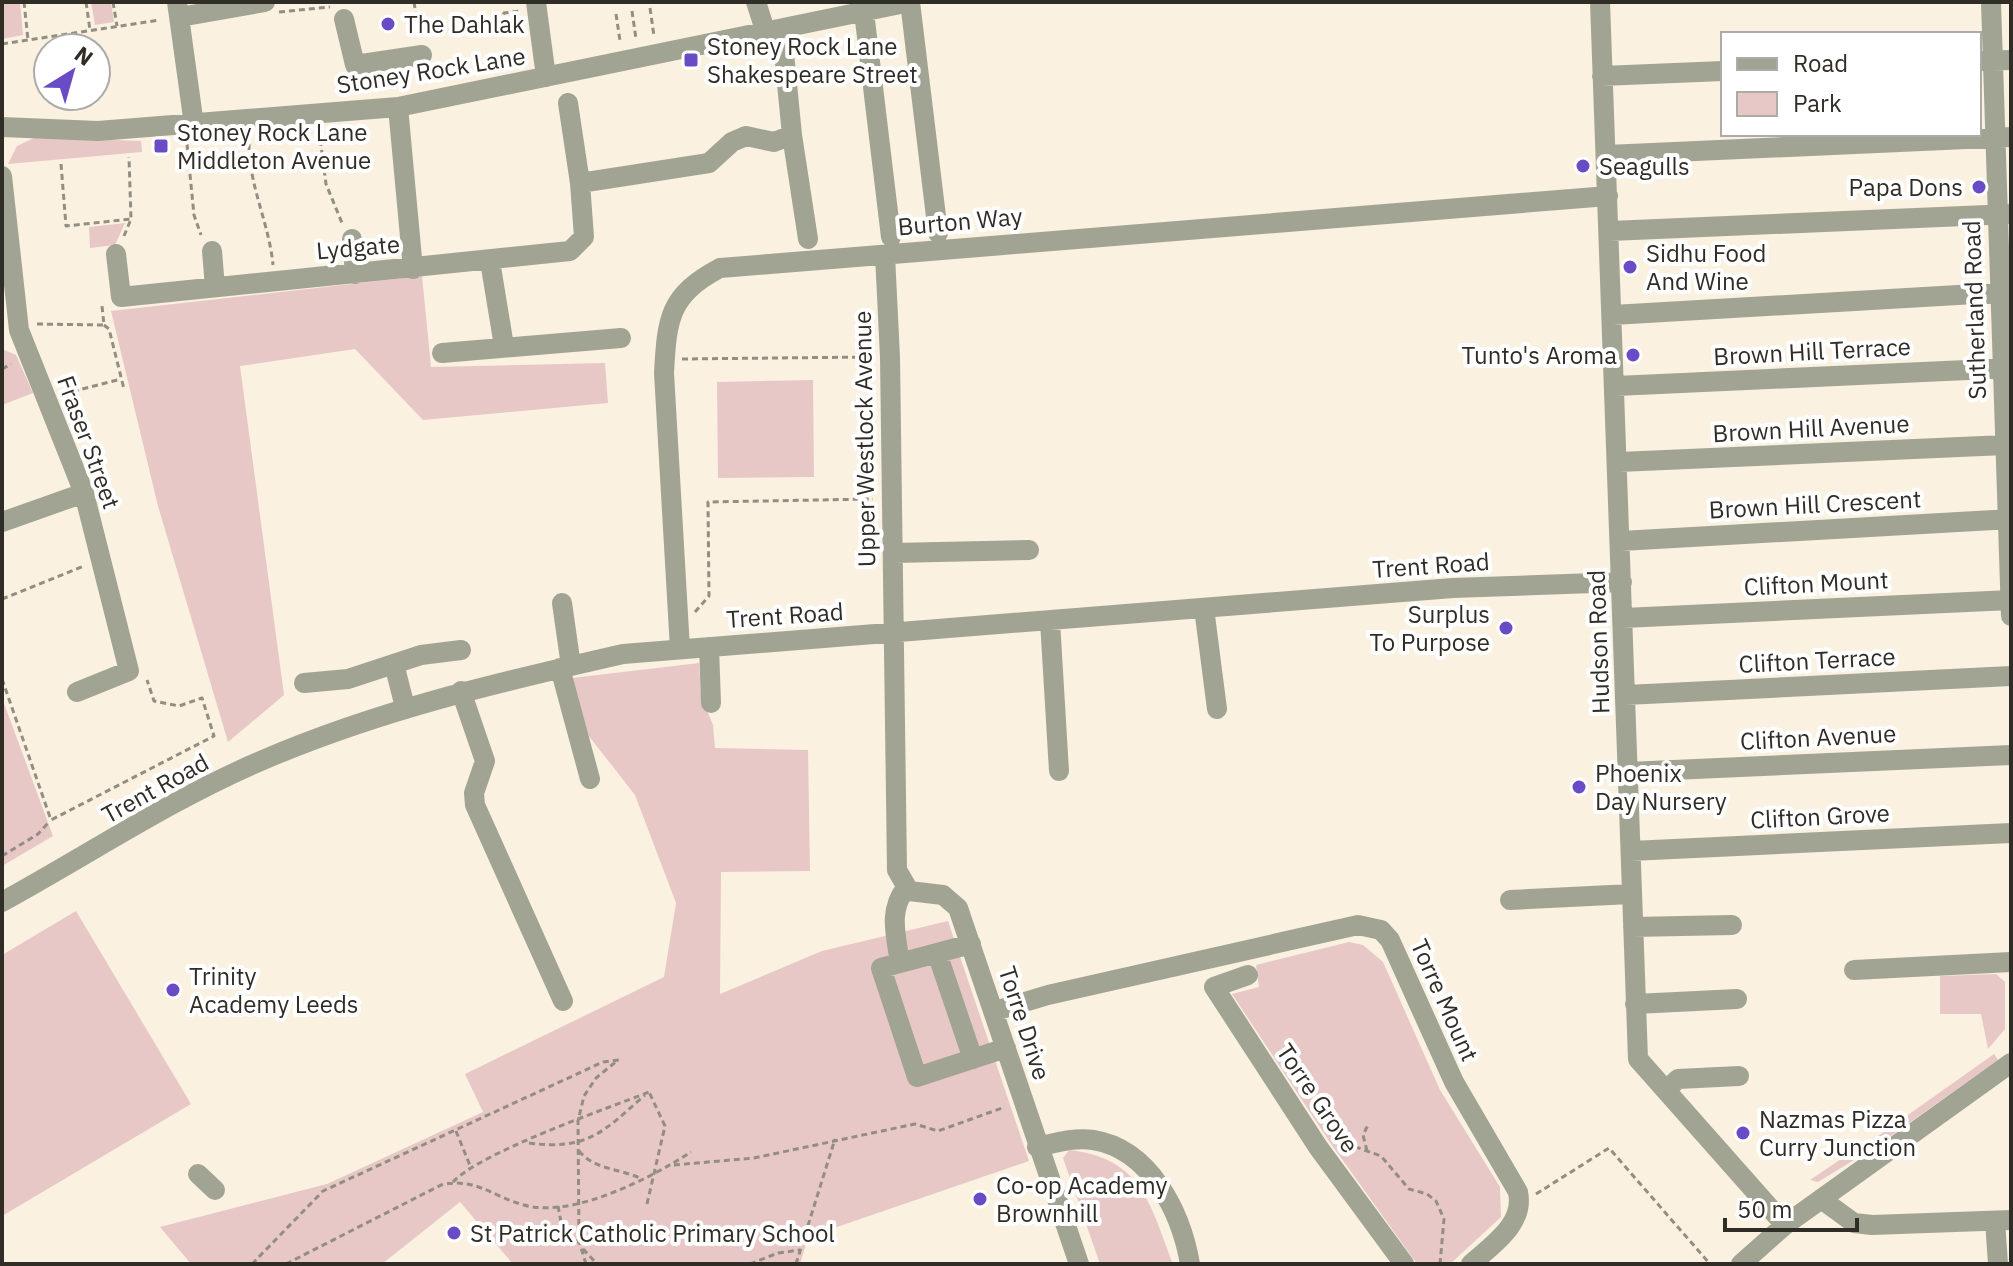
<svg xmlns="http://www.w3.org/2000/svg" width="2013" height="1266" viewBox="0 0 2013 1266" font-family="'IBM Plex Sans',sans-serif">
<rect width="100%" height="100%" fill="#faf1e0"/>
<path fill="#e7c8c7" d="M 2,2 L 20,2 L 23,35 L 2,39 Z
M 91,2 L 111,2 L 114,22 L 95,25 Z
M 36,137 L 141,141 L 142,152 L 8,164 L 17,146 Z
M 125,223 L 115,245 L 90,248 L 89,227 Z
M 422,276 L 431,367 L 605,363 L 608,403 L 423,420 L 355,349 L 240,366 L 284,695 L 228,742 L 158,506 L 111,311 Z
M 2,349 L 16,355 L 33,393 L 2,405 Z
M 813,380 L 814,477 L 718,478 L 717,382 Z
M 699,663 L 701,696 L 713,725 L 715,748 L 808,750 L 810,871 L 721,872 L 720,994 L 822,951 L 948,921 L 1029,1161 L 808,1237 L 800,1264 L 513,1264 L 460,1202 L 382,1264 L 191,1264 L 160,1227 L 327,1184 L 483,1112 L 465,1074 L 664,977 L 676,903 L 635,795 L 574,717 L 572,678 Z
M 2,698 L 53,836 L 2,866 Z
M 76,911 L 191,1104 L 2,1216 L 2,955 Z
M 1349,942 L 1363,945 L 1383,962 L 1440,1090 L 1500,1187 L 1501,1217 L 1450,1264 L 1417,1264 L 1329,1141 L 1232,994 L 1259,987 L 1256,965 Z
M 1996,974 L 2005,982 L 2005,1029 L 1988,1049 L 1981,1014 L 1940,1014 L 1940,976 Z
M 1994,1054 L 1998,1060 L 1878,1145 L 1874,1139 Z
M 1069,1150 C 1142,1158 1150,1204 1173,1264 L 1100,1264 L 1063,1158 Z
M 1850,1153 L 1854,1160 L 1818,1182 L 1810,1180 Z"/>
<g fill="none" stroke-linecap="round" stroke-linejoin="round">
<path stroke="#948e82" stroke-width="3" stroke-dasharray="6 4" stroke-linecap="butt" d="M 24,2 L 28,40
M 86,2 L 90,30
M 113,2 L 117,26
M 414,2 L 419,34
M 650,8 L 654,36
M 632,11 L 636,39
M 279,12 L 330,7
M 616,14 L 620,41
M 419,34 L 501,21 L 504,13 L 520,11
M 2,44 L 160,20
M 319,130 L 326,184 L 342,223
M 187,144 L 194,215 L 201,235
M 249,144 C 249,186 269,223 273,265
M 61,164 L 66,226 L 131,219
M 124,236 L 131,219 L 129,157
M 37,324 L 104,325 L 102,306
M 104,325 L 109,329 L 124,389
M 682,359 L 870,357
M 2,369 L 11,364
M 63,394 L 121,379
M 2,599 L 84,566
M 695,612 L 709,596 L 708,502 L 873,499
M 2,679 L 51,820 L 214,736 L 202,698 L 179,706 L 154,701 L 147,680
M 2,856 L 38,834 L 50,821
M 456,1131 L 471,1168
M 1336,1140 L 1381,1156 L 1409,1189 L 1427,1194 L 1436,1201 L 1444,1219 L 1440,1264
M 529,1143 C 588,1151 604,1131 645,1095
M 579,1151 C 593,1169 620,1169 640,1178
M 1367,1151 L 1363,1135 L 1369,1123
M 674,1165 L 754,1158 L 915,1124 L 938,1131 L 1005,1107
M 453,1182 C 481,1152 606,1109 649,1092
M 1536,1194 L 1609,1148 L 1710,1264
M 647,1204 L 665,1126 L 649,1092
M 558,1206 L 562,1227 L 578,1243
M 583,1249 L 597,1264
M 252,1264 L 323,1191 L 603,1062 L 619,1060
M 286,1264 L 443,1184 C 479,1179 491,1196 524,1205 C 572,1219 651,1178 691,1152
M 586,1264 L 579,1241 L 578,1121 L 584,1096 L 596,1078 L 618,1060
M 750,1264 L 778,1253 L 800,1250
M 796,1264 L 835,1139"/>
<path stroke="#a2a493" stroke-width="20" d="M 177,2 L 194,125
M 536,2 L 546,77
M 756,2 L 765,30
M 910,2 L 938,233
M 1600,2 L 1638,1059 L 1785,1225
M 1991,2 L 2011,616
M 864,12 L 891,237
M 180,17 L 265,2
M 344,19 L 355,65 L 422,55
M 784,53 L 792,135
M 1979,61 L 2011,60
M 1602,76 L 1723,71
M 568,103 L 580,183
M 398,107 L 413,269
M 2,127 L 98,131 L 398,107 L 910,2
M 1607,155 L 2011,137
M 2,176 L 19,330 L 84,493 L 129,671 L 77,692
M 1610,231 L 2011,214
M 352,239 L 355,274
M 212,251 L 215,287
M 116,254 L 121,297 L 570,251 L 584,237 L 580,183 L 709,163 L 732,142 L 746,136 L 774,142 L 792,135 L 808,239
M 885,255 L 890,357 L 897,870 L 909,891 L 943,895 L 958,908 L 1079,1264
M 490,261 L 504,346
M 1613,315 L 2009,292
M 442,353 L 621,338
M 1616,386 L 2011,368
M 1619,462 L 2005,445
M 2,522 L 84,493
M 1621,541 L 2011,519
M 893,553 L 1029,550
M 562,603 L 571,666
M 1204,608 L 1217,709
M 1623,618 L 2011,600
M 1050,621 L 1059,771
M 709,647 L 711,703
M 680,649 L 664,373 C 667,318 669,295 720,268 L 1608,196
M 394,664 L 405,707
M 560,668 L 590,779
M 304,683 L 348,679 L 421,655 L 461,650
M 461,691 L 485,761 L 474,793 L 475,805 L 563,1001
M 1626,695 L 2011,676
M 1628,772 L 2011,755
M 1631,851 L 2011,833
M 1510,900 L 1631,894
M 2,902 C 88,855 173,798 263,760 C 379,710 500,682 623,654 L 1453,588 L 1622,582
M 1633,927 L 1732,925
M 971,944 L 881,968 L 917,1077 L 1006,1048
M 937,953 L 973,1059
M 900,963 C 896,935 888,911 906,888
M 1854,970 L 2011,962
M 1248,975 L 1214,987 L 1318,1147 L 1404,1264
M 1635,1004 L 1737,999
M 995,1011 L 1048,995 L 1358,925 L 1381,930 L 1390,940 L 1454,1082 L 1518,1192 C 1525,1224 1492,1245 1471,1264
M 1666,1090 L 1678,1079 L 1739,1076
M 1037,1147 C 1055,1143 1074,1137 1093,1140 C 1150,1149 1181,1212 1190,1264
M 198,1174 L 215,1190
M 1821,1199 L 1854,1223 L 1872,1225 L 2011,1220
M 1995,1221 L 1998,1264
M 1741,1264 L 1785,1225 L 2011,1063"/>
</g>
<g fill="#694cc5" stroke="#fff" stroke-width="3">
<circle cx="388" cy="24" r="8"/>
<rect x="683" y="52" width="16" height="16" rx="4"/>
<rect x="153" y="138" width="16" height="16" rx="4"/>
<circle cx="1583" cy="166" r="8"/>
<circle cx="1979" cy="187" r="8"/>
<circle cx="1630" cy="267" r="8"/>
<circle cx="1633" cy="355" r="8"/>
<circle cx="1506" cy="628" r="8"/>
<circle cx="1579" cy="787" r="8"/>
<circle cx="173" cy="990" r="8"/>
<circle cx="1743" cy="1133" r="8"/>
<circle cx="980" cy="1199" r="8"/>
<circle cx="454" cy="1233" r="8"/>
</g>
<g text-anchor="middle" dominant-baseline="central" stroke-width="8" stroke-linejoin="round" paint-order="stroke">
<g font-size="24" fill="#302c26" stroke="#fff" text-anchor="start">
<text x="404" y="24">The Dahlak</text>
<text x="707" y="46">Stoney Rock Lane<tspan x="707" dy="28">Shakespeare Street</tspan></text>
<text x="177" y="132">Stoney Rock Lane<tspan x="177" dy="28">Middleton Avenue</tspan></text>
<text x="1599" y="166">Seagulls</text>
<text x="1963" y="187" text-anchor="end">Papa Dons</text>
<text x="1646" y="253">Sidhu Food<tspan x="1646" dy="28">And Wine</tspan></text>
<text x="1617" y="355" text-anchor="end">Tunto's Aroma</text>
<text x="1490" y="614" text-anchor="end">Surplus<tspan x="1490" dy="28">To Purpose</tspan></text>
<text x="1595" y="773">Phoenix<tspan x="1595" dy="28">Day Nursery</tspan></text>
<text x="189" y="976">Trinity<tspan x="189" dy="28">Academy Leeds</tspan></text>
<text x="1759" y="1119">Nazmas Pizza<tspan x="1759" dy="28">Curry Junction</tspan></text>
<text x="996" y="1185">Co-op Academy<tspan x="996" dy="28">Brownhill</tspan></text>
<text x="470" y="1233">St Patrick Catholic Primary School</text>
</g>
<g font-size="24" fill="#302c26" stroke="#fff">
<text transform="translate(431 70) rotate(-9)">Stoney Rock Lane</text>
<text transform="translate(960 221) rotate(-5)">Burton Way</text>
<text transform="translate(358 247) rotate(-5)">Lydgate</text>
<text transform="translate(1974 310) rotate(-92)">Sutherland Road</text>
<text transform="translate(1812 351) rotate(-3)">Brown Hill Terrace</text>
<text transform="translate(1811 428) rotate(-3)">Brown Hill Avenue</text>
<text transform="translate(864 439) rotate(-91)">Upper Westlock Avenue</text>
<text transform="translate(89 442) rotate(70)">Fraser Street</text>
<text transform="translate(1815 504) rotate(-3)">Brown Hill Crescent</text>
<text transform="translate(1431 565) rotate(-4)">Trent Road</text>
<text transform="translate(1816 583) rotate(-3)">Clifton Mount</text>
<text transform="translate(785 615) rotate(-4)">Trent Road</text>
<text transform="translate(1598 642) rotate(-92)">Hudson Road</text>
<text transform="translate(1817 660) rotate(-3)">Clifton Terrace</text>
<text transform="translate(1818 737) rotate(-3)">Clifton Avenue</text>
<text transform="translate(155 788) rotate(-29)">Trent Road</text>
<text transform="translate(1820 816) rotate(-3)">Clifton Grove</text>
<text transform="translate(1445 1000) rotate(66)">Torre Mount</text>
<text transform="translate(1025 1023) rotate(72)">Torre Drive</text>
<text transform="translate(1318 1098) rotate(56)">Torre Grove</text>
</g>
</g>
<rect width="2013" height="1266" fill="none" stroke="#302c26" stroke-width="8"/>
<rect x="1721" y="32" width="260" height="104" fill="#ffffff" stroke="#acaba8" stroke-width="2"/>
<rect x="1737" y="58" width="40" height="12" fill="#a2a493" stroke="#acaba8" stroke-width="2"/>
<text x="1793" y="72" font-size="24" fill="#302c26">Road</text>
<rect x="1737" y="92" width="40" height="24" fill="#e7c8c7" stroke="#acaba8" stroke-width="2"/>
<text x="1793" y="112" font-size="24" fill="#302c26">Park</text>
<g transform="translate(72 72) rotate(37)"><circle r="38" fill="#ffffff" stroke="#acaba8" stroke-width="2"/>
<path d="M0-6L14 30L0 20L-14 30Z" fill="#694cc5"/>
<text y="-12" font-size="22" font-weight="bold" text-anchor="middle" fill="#302c26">N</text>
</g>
<path d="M1725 1218v12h132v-12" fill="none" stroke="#302c26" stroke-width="4"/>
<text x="1737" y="1218" font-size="24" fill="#302c26" stroke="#ffffff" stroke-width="6" paint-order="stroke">50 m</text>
</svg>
